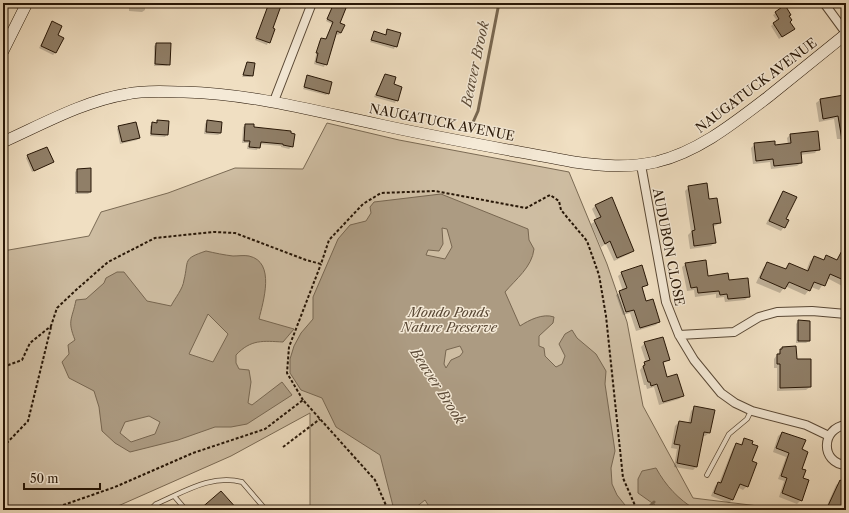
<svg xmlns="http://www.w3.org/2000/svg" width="849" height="513" viewBox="0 0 849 513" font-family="'Libre Caslon Text',serif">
<rect width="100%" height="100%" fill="#f0dfc2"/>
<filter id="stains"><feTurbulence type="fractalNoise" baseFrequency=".005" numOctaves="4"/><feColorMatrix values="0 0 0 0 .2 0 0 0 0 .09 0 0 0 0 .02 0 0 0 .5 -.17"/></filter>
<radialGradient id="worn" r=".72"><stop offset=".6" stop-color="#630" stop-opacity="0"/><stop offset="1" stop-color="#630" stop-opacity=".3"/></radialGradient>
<path fill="#cebda2" stroke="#7a6a54" d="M 327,123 L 399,140 L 569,172 L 607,264 L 627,322 L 643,406 L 693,498 L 791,510 L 310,510 L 310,413 L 231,456 L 109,510 L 3,510 L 3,251 L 89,236 L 101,212 L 168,193 L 235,168 L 303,169 Z"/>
<path fill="#ac9b82" stroke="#776650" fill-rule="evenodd" d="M 441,194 L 528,229 L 529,240 L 534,249 C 532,267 516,279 505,292 L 520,326 C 529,320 543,313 554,317 L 553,323 L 539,336 L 539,346 L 544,348 L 545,356 L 556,367 L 562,364 L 565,356 L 559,344 L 565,334 L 572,330 L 577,338 L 596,354 L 606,371 L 605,384 L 615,451 L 611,468 L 612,484 L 617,495 L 629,510 L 427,510 L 430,508 L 425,500 L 415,508 L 416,510 L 394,510 L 380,455 L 336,427 L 322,398 L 301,390 L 290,373 L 290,359 L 294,346 L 301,333 L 313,319 L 313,297 L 338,239 L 350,225 L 366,221 L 371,213 L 370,207 L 374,202 ZM 442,228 L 447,229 L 452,247 L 445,259 L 426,255 L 428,250 L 439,251 L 443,244 ZM 460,346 L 463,352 L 460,356 L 451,360 L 446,368 L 444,364 L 446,350 Z
M 206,251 C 215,253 224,255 233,256 C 238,256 244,255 249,256 C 276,262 263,302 259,319 L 294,329 L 283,342 C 263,341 251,339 236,355 L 236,363 L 239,369 L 249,370 L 251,382 L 248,403 L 252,405 L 282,382 L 292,395 L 247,424 L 231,427 L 215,427 L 178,440 L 130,452 L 115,443 L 102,431 L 99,407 L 94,391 L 69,378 L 62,362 L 69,354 L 68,345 L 75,340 C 67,320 72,320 76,300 L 86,299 L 104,283 L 106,278 L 117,272 L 124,272 L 147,301 L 171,306 C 175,298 183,289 184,280 C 189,260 182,259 206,251 ZM 208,314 L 228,334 L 213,362 L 189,354 ZM 149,416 L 160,422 L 155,434 L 131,442 L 120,433 L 125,422 Z
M 656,468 C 666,486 678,499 696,510 L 659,510 L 655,505 L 638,493 L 638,479 L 642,471 Z"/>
<path fill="#0003" d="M 129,3 L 145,3 L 145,10 L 142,12 L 129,11 Z
M 270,3 L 284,3 L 279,9 L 267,45 L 255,40 Z
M 350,3 L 358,3 L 356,5 Z
M 842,3 L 846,3 L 846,9 Z
M 334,5 L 341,33 L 338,35 L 336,34 L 324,67 L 314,64 L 319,41 L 321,39 L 325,40 L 332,24 L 326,21 Z
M 784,7 L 791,20 L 789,22 L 791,31 L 779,39 L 771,26 L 777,21 L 773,15 Z
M 52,23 L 57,35 L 56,52 L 53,55 L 39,48 Z
M 388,30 L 400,34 L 394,49 L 370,42 L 374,32 L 385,35 Z
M 156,44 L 169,64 L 167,66 L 154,66 L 154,46 Z
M 248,63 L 252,75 L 250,77 L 242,77 Z
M 385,75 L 393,85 L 401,88 L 395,103 L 374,97 Z
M 308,77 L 328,93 L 326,95 L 303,89 Z
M 843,96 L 846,106 L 845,157 L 842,139 L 837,139 L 834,119 L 819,122 L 816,103 L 820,100 Z
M 158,121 L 167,134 L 165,137 L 150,136 L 150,126 Z
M 207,121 L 221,133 L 218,135 L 204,134 L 205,124 Z
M 246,125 L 292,146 L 289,149 L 281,147 L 281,146 L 259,144 L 257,150 L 247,149 L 248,143 L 242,143 L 243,127 Z
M 119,127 L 139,138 L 137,140 L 120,144 L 117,129 Z
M 791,134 L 818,149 L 815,153 L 800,155 L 801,163 L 797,166 L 771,169 L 770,162 L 753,164 L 751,148 L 755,144 L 774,146 L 788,145 L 787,138 Z
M 28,156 L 53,162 L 32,172 L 26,158 Z
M 77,170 L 90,192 L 88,194 L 75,194 L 75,172 Z
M 689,187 L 709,200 L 720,223 L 713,227 L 715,242 L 711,246 L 690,249 L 688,235 L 691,232 L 685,191 Z
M 783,192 L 785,219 L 788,221 L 781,231 L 766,224 L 780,196 Z
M 596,205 L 633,251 L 629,254 L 614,261 L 606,244 L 601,247 L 591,224 L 597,220 L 592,209 Z
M 842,253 L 846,255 L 846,288 L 827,278 L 819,290 L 811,287 L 805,295 L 785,286 L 780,293 L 756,283 L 763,268 L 768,263 L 784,270 L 789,264 L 806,271 L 810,261 L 814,257 L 823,260 L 827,256 L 836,261 Z
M 686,264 L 707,277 L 728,282 L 749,296 L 745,300 L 725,302 L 724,297 L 716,298 L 716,294 L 695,297 L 694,290 L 687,291 L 682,267 Z
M 622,273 L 647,284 L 641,289 L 646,303 L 659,321 L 656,325 L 636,331 L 630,313 L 623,315 L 616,295 L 623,291 L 618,276 Z
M 798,321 L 809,322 L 809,341 L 806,343 L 796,343 L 796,324 Z
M 645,343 L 669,359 L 662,364 L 666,378 L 683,395 L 679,399 L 659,405 L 654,387 L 647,389 L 646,385 L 644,385 L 640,370 L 646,362 L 641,347 Z
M 782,348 L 796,360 L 810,387 L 806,390 L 777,391 L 777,368 L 774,368 L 774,359 Z
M 695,407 L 709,433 L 705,436 L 703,436 L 696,467 L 693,470 L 674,467 L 677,449 L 671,448 L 675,426 L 679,422 L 688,424 L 691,411 Z
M 782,433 L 801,450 L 801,500 L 797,504 L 779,497 L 784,481 L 778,479 L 786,457 L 773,452 L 778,436 Z
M 745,439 L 751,461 L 747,486 L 743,490 L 737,487 L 732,500 L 729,503 L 711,496 L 715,486 L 719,483 L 733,448 L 737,444 L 740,445 Z
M 840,482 L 846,484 L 846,510 L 825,510 L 836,485 Z"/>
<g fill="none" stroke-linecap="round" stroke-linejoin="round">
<path stroke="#776650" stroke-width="3" d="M 470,129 L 478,111 L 499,3
M 646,510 L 654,502"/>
</g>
<path fill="#907f68" stroke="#271606" d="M 269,3 L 282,3 L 273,28 L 275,29 L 270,43 L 256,38 Z
M 334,3 L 348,3 L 340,23 L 345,25 L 341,33 L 337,31 L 327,65 L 316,62 L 318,53 L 316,53 L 321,38 L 326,39 L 333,22 L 327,19 Z
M 785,5 L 791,15 L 789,16 L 792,20 L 790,22 L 795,29 L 782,37 L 773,23 L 779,19 L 775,12 Z
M 52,21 L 62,26 L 58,35 L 64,38 L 56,53 L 41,46 Z
M 387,29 L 401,33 L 397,47 L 371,40 L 374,31 L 386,35 Z
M 156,43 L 171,43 L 170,65 L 155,64 Z
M 247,62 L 255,63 L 253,76 L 243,75 Z
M 385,74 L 396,77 L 394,84 L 402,87 L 398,101 L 376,95 Z
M 307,75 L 332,82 L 329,94 L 304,87 Z
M 844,95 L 846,108 L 846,140 L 842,140 L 838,116 L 823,119 L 820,99 Z
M 157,120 L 169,121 L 168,135 L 151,134 L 152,122 L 157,123 Z
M 207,120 L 222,122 L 221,133 L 206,132 Z
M 136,122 L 140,138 L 122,142 L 118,126 Z
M 245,124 L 254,124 L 254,127 L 291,131 L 291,133 L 295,134 L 293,147 L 283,145 L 283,144 L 261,142 L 260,148 L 249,147 L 250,141 L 244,141 Z
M 818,131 L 820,150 L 801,152 L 802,163 L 774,166 L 773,159 L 756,161 L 754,143 L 775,141 L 775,145 L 791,143 L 790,134 Z
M 47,147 L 54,162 L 34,171 L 27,155 Z
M 91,168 L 91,192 L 77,192 L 77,169 Z
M 707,183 L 709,199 L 717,198 L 721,223 L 713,224 L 716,243 L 694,246 L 692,231 L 695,230 L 688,186 Z
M 783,191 L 797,197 L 786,219 L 789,220 L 785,228 L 769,221 Z
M 612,197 L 634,251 L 617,258 L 610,241 L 605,244 L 594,220 L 601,217 L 595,205 Z
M 846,243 L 846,281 L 830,274 L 825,286 L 814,282 L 810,291 L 789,282 L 785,289 L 760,278 L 767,262 L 786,269 L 789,263 L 808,271 L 814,256 L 824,260 L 826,255 L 837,260 Z
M 706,260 L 708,276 L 728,273 L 729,280 L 748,278 L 750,297 L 728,299 L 727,294 L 720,295 L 719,291 L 698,293 L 697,287 L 691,288 L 685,263 Z
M 642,265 L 648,285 L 642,287 L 646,301 L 653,299 L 660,322 L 640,328 L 634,310 L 626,312 L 619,291 L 627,288 L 621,272 Z
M 798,320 L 810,321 L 810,341 L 798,341 Z
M 663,337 L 670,360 L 663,362 L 667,377 L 677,374 L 684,396 L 663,402 L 657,384 L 651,386 L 650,382 L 648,382 L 643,366 L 645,365 L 644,362 L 650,360 L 644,342 Z
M 796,346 L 797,359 L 811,359 L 811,387 L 780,388 L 780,364 L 777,364 L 777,354 L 780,354 L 780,349 L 782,349 L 782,347 Z
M 694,406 L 715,410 L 710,433 L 704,432 L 697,467 L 677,463 L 680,445 L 674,444 L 679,421 L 691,423 Z
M 782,432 L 806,440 L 802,449 L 808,452 L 802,469 L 806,470 L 803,478 L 809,480 L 802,501 L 782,493 L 787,478 L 781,476 L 789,453 L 776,448 Z
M 744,438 L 753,441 L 752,444 L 758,446 L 752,461 L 757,463 L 748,487 L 740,484 L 733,500 L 714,493 L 718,482 L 721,483 L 736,443 L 742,445 Z
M 840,480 L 846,483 L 846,510 L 832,510 L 827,508 Z
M 221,491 L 238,510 L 199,510 Z"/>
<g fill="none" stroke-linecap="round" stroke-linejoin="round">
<defs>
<path id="service" d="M 707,475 L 729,434 L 747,419 L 751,411
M 174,496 L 186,510
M 150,510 L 156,504 C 184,492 211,474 242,482 L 266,510"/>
<path id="minor" d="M 824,3 L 846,33
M 274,101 L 312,3
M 641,165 L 666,302 L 679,335 L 694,360 L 721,393 L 735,403 L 752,411 L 806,425 L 829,436
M 679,335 L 734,332 L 759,317 L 777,312 L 812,311 L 846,314
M 846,425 C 821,428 820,463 846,465"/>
<path id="secondary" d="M 3,51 L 27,3
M 3,142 C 43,124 84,101 127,94 C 146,90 165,92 184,92 C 254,94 314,111 381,125 C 445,139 510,150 574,162 C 602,166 628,168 656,162 C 698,152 734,123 768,97 C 794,76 820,55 846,34"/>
</defs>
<use href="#service" stroke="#594835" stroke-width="5.5"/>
<use href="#minor" stroke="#594835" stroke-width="10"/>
<use href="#secondary" stroke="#271606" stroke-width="12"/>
<path stroke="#271606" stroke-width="2" stroke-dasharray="3 2" stroke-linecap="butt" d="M 3,367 L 22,360 L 30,343 L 51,326 L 57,308 L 76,290 L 108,262 L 155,238 L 214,232 L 235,233 L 306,260 L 321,264 L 329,240 L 363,204 L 381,193 L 435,191 L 526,208 L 550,195 L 559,201 L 561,210 L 587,241 L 599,275 L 606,316 L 623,478 L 637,510
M 303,400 L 287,373 L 289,347 L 321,264
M 3,447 L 28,421 L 51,327
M 283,447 L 320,419
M 49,510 L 115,487 L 193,453 L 265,429 L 303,400 L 375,480 L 388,510"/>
<use href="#service" stroke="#f5ead7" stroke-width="4"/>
<use href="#minor" stroke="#f5ead7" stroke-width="8"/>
<use href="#secondary" stroke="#f5ead7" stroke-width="11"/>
</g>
<g text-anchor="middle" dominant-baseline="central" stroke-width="3" stroke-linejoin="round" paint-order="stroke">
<g font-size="13" fill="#271606" stroke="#f5ead7">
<text transform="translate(756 85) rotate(-37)">NAUGATUCK AVENUE</text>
<text transform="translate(442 122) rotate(11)">NAUGATUCK AVENUE</text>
<text transform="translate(669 247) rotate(79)">AUDUBON CLOSE</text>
</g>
<g font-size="13" font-style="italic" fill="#594835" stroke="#f5ead7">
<text x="449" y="312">Mondo Ponds<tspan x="449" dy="15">Nature Preserve</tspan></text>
</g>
<g font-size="14" font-style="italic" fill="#5c4b38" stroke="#f5ead7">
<text transform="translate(475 64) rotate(-78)">Beaver Brook</text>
<text transform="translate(438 386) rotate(57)">Beaver Brook</text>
</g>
</g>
<rect width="849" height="513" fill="none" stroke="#f0dfc2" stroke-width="16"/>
<rect x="4" y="4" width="841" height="505" fill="none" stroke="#271606" stroke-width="2"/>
<rect x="8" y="8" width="833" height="497" fill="none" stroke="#271606"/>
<path d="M24 483v6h76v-6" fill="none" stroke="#271606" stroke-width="2"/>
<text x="30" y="483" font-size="12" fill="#271606" stroke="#f5ead7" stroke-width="3" paint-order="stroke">50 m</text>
<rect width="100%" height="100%" filter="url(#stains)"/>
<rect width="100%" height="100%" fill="url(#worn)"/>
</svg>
